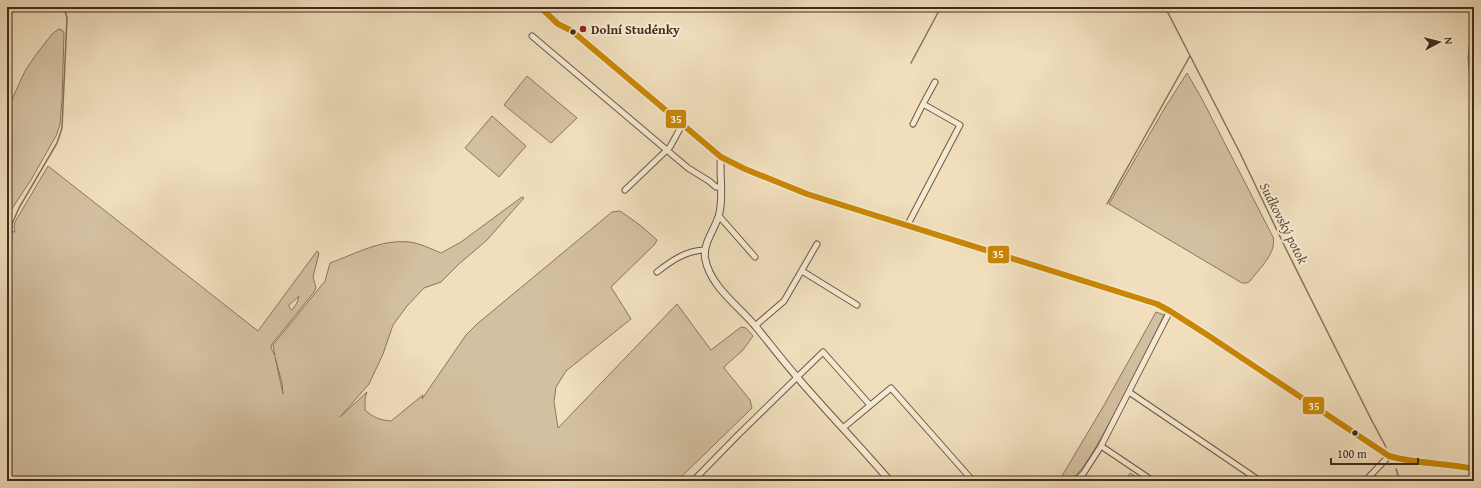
<svg xmlns="http://www.w3.org/2000/svg" width="1481" height="488" viewBox="0 0 1481 488" font-family="'Gentium Book Plus',serif">
<rect width="100%" height="100%" fill="#f0debc"/>
<filter id="stains"><feTurbulence type="fractalNoise" baseFrequency=".005" numOctaves="4"/><feColorMatrix values="0 0 0 0 .2 0 0 0 0 .09 0 0 0 0 .02 0 0 0 .5 -.17"/></filter>
<radialGradient id="worn" r=".72"><stop offset=".6" stop-color="#630" stop-opacity="0"/><stop offset="1" stop-color="#630" stop-opacity=".3"/></radialGradient>
<path fill="#d3c0a0" stroke="#8b765c" fill-rule="evenodd" d="M 1473,7 L 1474,7 L 1474,98 L 1472,97 L 1468,58 Z
M 59,29 L 62,30 L 64,33 L 62,100 L 60,125 L 56,136 L 31,180 L 7,216 L 7,110 L 25,71 L 35,56 L 52,34 Z
M 1187,73 L 1202,99 L 1273,237 C 1277,253 1259,269 1250,281 L 1247,283 L 1242,283 L 1109,204 L 1166,106 Z
M 527,76 L 577,118 L 551,143 L 504,105 Z
M 492,116 L 526,146 L 499,177 L 465,148 Z
M 48,166 L 258,331 L 317,251 L 319,253 L 313,277 L 316,288 L 314,292 L 272,344 L 271,348 L 275,356 L 273,345 L 325,281 L 330,263 C 355,254 381,239 409,242 C 420,243 431,249 441,253 L 461,242 L 522,197 L 524,198 L 487,240 L 459,264 L 441,282 L 424,288 L 407,306 L 393,325 L 383,354 L 369,384 L 340,417 L 367,392 L 365,398 L 365,410 C 374,418 380,420 391,421 L 423,395 L 422,399 L 466,335 L 477,324 L 612,212 L 620,211 L 640,225 L 657,240 L 655,244 L 611,287 L 631,319 L 566,371 L 556,387 L 554,402 L 558,428 L 677,304 L 711,350 L 741,327 L 746,328 L 753,336 L 743,350 L 725,366 L 724,368 L 750,400 L 752,408 L 677,481 L 7,481 L 7,231 L 15,232 L 14,227 L 15,222 ZM 299,296 L 297,303 L 292,310 L 289,307 L 289,305 ZM 275,357 L 282,383 L 283,394 Z
M 1156,312 L 1164,315 C 1147,351 1129,387 1110,422 C 1098,443 1088,464 1071,481 L 1059,481 L 1103,407 Z
M 1130,473 L 1143,481 L 1125,481 Z"/>
<g fill="none" stroke-linecap="round" stroke-linejoin="round">
<path stroke="#87725a" stroke-width="1.5" d="M 1165,7 L 1239,151 L 1285,247 L 1372,421 L 1386,447
M 911,63 L 941,7
M 1107,204 L 1190,56
M 7,266 L 11,257 L 12,224 L 19,208 L 57,143 L 62,128 L 67,18 L 64,7
M 1396,469 L 1400,481"/>
<defs>
<path id="minor" d="M 532,36 L 688,168 L 709,181 L 716,187 L 721,187
M 913,124 L 923,104
M 625,190 L 670,147 L 682,125
M 719,216 L 755,257
M 907,226 L 960,125 L 923,104 L 935,82
M 802,271 L 857,305
M 657,272 C 671,261 687,250 705,250
M 755,326 L 784,301 L 817,244
M 1129,392 L 1260,481
M 843,428 L 891,388 L 973,481
M 1101,446 L 1153,481
M 693,481 L 738,435 L 823,352 L 870,405
M 1075,481 L 1083,474 L 1101,446 L 1170,311
M 1365,481 L 1389,456"/>
<path id="tertiary" d="M 540,7 L 558,24 L 572,31 L 721,157 L 745,169 L 807,194 L 1157,304 L 1170,311 L 1209,336 L 1389,456 C 1417,464 1446,463 1474,469
M 721,157 C 719,176 724,196 719,215 C 715,229 703,243 705,258 C 710,287 739,306 757,328 C 770,344 783,361 797,377 C 827,412 860,446 890,481"/>
</defs>
<use href="#minor" stroke="#6e5842" stroke-width="7"/>
<use href="#tertiary" stroke="#6e5842" stroke-width="8"/>
<use href="#minor" stroke="#f5ead3" stroke-width="5"/>
<use href="#tertiary" stroke="#f5ead3" stroke-width="6"/>
<defs>
<path id="bus-1" d="M 540,7 L 558,24 L 572,31 L 721,157 L 745,169 L 807,194 L 1157,304 L 1170,311 L 1209,336 L 1389,456 C 1417,464 1446,463 1474,469"/>
</defs>
<use href="#bus-1" stroke="#f5ead3" stroke-width="9"/>
<use href="#bus-1" stroke="#ca8706" stroke-width="6"/>
</g>
<circle fill="#8f2418" stroke="#f5ead3" stroke-width="1.5" cx="583" cy="29" r="4"/>
<g fill="#432b19" stroke="#f5ead3" stroke-width="1.5">
<circle cx="573" cy="32" r="3.5"/>
<circle cx="1355" cy="433" r="3.5"/>
</g>
<g text-anchor="middle" dominant-baseline="central" stroke-width="4" stroke-linejoin="round" paint-order="stroke">
<g font-size="13" font-weight="bold" fill="#432b19" stroke="#f5ead3" text-anchor="start">
<text x="591" y="29">Dolní Studénky</text>
</g>
<g font-size="14" font-style="italic" fill="#654e39" stroke="#f5ead3">
<text transform="translate(1284 223) rotate(63)">Sudkovský potok</text>
</g>
</g>
<g stroke="#f5ead3" stroke-width="1.5">
<rect x="665" y="109" width="22" height="20" rx="4" fill="#ca8706"/>
<rect x="987" y="245" width="23" height="19" rx="4" fill="#ca8706"/>
<rect x="1302" y="396" width="23" height="19" rx="4" fill="#ca8706"/>
</g>
<g font-size="11" text-anchor="middle" font-weight="bold" fill="#fff">
<text x="676" y="123">35</text>
<text x="998" y="258">35</text>
<text x="1314" y="410">35</text>
</g>
<rect width="1481" height="488" fill="none" stroke="#f0debc" stroke-width="24"/>
<rect x="8" y="8" width="1465" height="472" fill="none" stroke="#432b19" stroke-width="2"/>
<rect x="12" y="12" width="1457" height="464" fill="none" stroke="#432b19"/>
<g transform="translate(1439 42) rotate(83)" stroke="#f5ead3" stroke-width="3" paint-order="stroke">
<path d="M0-3L7 15L0 10L-7 15Z" fill="#432b19"/>
<text y="-6" font-size="11" font-weight="bold" text-anchor="middle" fill="#432b19">N</text>
</g>
<path d="M1331 458v6h87v-6" fill="none" stroke="#432b19" stroke-width="2"/>
<text x="1337" y="458" font-size="12" fill="#432b19" stroke="#f5ead3" stroke-width="3" paint-order="stroke">100 m</text>
<rect width="100%" height="100%" filter="url(#stains)"/>
<rect width="100%" height="100%" fill="url(#worn)"/>
</svg>
